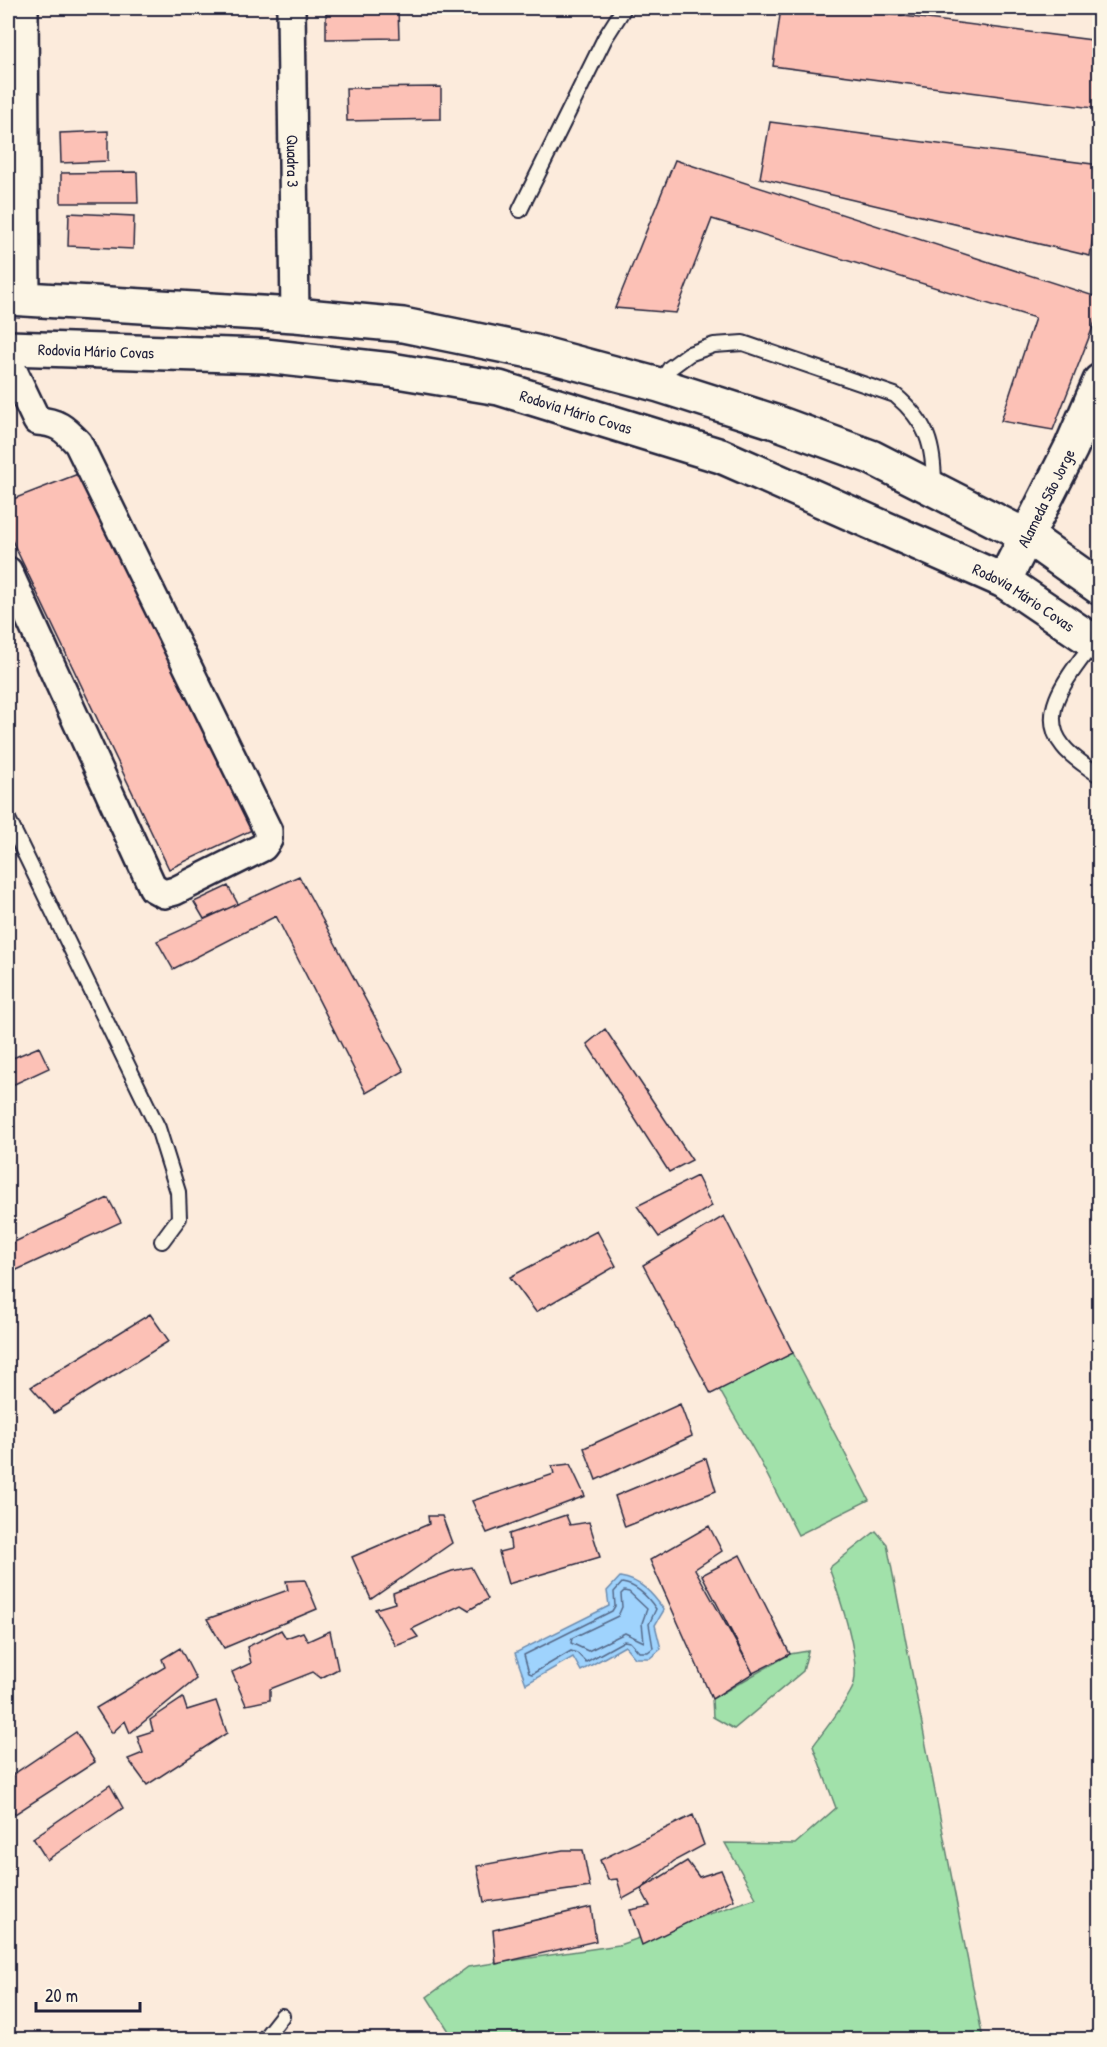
<svg xmlns="http://www.w3.org/2000/svg" width="1107" height="2047" viewBox="0 0 1107 2047" font-family="'Patrick Hand',sans-serif">
<rect width="100%" height="100%" fill="#fcebdc"/>
<filter id="ink" filterUnits="userSpaceOnUse"><feTurbulence type="fractalNoise" baseFrequency=".0167" numOctaves="2"/><feDisplacementMap in="SourceGraphic" scale="12" xChannelSelector="R" yChannelSelector="G"/><feConvolveMatrix kernelMatrix="1 2 1 2 8 2 1 2 1" color-interpolation-filters="sRGB"/></filter>
<g filter="url(#ink)">
<path fill="#a1e1aa" stroke="#628272" stroke-width="1.5" d="M 793,1353 L 869,1500 L 798,1535 L 760,1461 L 719,1389 Z
M 876,1531 L 887,1544 L 983,2039 L 454,2039 L 427,1997 L 468,1967 L 619,1945 L 756,1898 L 725,1843 L 795,1844 L 836,1808 L 813,1746 C 826,1728 842,1709 852,1689 C 864,1665 838,1592 829,1568 Z
M 808,1651 L 803,1671 L 734,1729 L 713,1717 L 712,1699 L 790,1654 Z"/>
<path fill="#9fd3fd" stroke="#6d8caf" stroke-width="1.5" d="M 620,1577 C 641,1580 653,1594 664,1610 L 655,1625 L 661,1649 L 650,1658 L 635,1658 L 625,1646 L 581,1671 L 573,1657 L 526,1684 L 515,1653 L 609,1606 L 607,1591 Z"/>
<g fill="none" stroke-linecap="round" stroke-linejoin="round">
<path stroke="#546989" stroke-width="1.5" d="M 622,1583 C 637,1585 648,1597 656,1609 L 649,1624 L 653,1648 L 648,1652 L 639,1652 L 630,1642 L 624,1641 L 586,1662 L 577,1653 L 571,1651 L 532,1674 L 529,1673 L 524,1655 L 612,1611 L 615,1606 L 614,1592 Z
M 624,1591 L 629,1592 L 647,1609 L 642,1623 L 644,1642 L 625,1633 L 588,1651 L 571,1643 L 572,1638 L 618,1616 L 622,1607 L 621,1594 Z"/>
</g>
<path fill="#fcc1b6" stroke="#22223b" stroke-width="1.5" d="M 781,8 L 841,8 L 1100,41 L 1100,109 L 773,66 Z
M 398,9 L 399,38 L 326,39 L 326,10 Z
M 441,87 L 441,119 L 347,121 L 346,88 Z
M 770,122 L 1100,165 L 1100,189 L 1090,256 L 760,178 Z
M 108,131 L 108,161 L 61,163 L 60,133 Z
M 675,160 L 1100,298 L 1100,309 L 1053,430 L 1001,421 L 1035,318 L 712,219 L 676,313 L 615,308 Z
M 137,172 L 138,203 L 61,203 L 61,173 Z
M 69,213 L 134,216 L 133,249 L 68,246 Z
M 78,474 L 252,830 L 169,869 L 8,532 L 8,501 Z
M 299,876 L 404,1071 L 366,1093 L 276,916 L 173,969 L 157,941 Z
M 228,886 L 238,904 L 204,919 L 194,902 Z
M 605,1029 L 692,1160 L 669,1172 L 587,1044 Z
M 39,1047 L 49,1068 L 8,1087 L 8,1060 Z
M 697,1176 L 712,1206 L 659,1237 L 637,1206 Z
M 108,1198 L 121,1222 L 8,1274 L 8,1245 Z
M 724,1216 L 793,1353 L 711,1394 L 643,1265 Z
M 597,1231 L 616,1266 L 536,1312 L 510,1277 Z
M 150,1314 L 169,1341 L 54,1413 L 31,1387 Z
M 680,1404 L 692,1436 L 596,1480 L 584,1448 Z
M 706,1458 L 716,1491 L 625,1527 L 615,1496 Z
M 570,1464 L 585,1496 L 487,1533 L 472,1501 L 554,1474 L 552,1466 Z
M 566,1515 L 570,1525 L 589,1522 L 600,1557 L 508,1584 L 499,1552 L 511,1549 L 509,1534 Z
M 428,1516 L 442,1516 L 452,1543 L 371,1599 L 352,1557 L 429,1524 Z
M 709,1526 L 722,1551 L 695,1569 L 753,1673 L 712,1699 L 650,1560 Z
M 740,1555 L 790,1654 L 753,1673 L 702,1575 Z
M 471,1567 L 488,1599 L 469,1610 L 461,1605 L 412,1629 L 418,1637 L 396,1646 L 375,1609 L 395,1603 L 393,1593 L 452,1571 Z
M 305,1580 L 317,1609 L 224,1648 L 207,1619 L 288,1590 L 286,1581 Z
M 281,1630 L 286,1638 L 303,1632 L 308,1641 L 330,1631 L 338,1669 L 321,1678 L 313,1672 L 270,1689 L 270,1700 L 246,1705 L 232,1672 L 251,1663 L 247,1647 Z
M 180,1648 L 196,1679 L 130,1733 L 125,1721 L 112,1733 L 96,1708 L 165,1667 L 162,1659 Z
M 183,1698 L 187,1710 L 216,1701 L 227,1733 L 147,1785 L 128,1759 L 143,1753 L 137,1736 L 153,1731 L 150,1720 Z
M 76,1732 L 95,1762 L 15,1814 L 8,1803 L 8,1778 Z
M 110,1785 L 123,1808 L 47,1860 L 33,1838 Z
M 693,1815 L 704,1845 L 674,1861 L 641,1889 L 623,1899 L 617,1879 L 608,1880 L 600,1860 Z
M 563,1850 L 583,1850 L 590,1887 L 484,1902 L 477,1866 Z
M 687,1861 L 699,1877 L 721,1870 L 734,1900 L 642,1945 L 630,1910 L 650,1906 L 641,1889 Z
M 591,1907 L 596,1941 L 496,1964 L 493,1930 Z"/>
<g fill="none" stroke-linecap="round" stroke-linejoin="round">
<defs>
<path id="lane" d="M 520,210 L 605,38 L 624,8
M 659,384 L 670,368 L 689,354 L 714,345 L 743,343 L 895,395 C 928,423 934,445 934,487
M 1094,642 C 1074,670 1034,711 1063,746 C 1072,758 1088,767 1100,776
M 8,819 L 158,1128 L 178,1192 L 179,1218 L 162,1241
M 263,2040 L 282,2016"/>
<g id="street">
<path d="M 24,8 L 26,299"/>
<path id="s1" d="M 291,8 L 295,315"/>
<path d="M 8,360 L 37,421 C 57,422 64,428 78,443 L 268,831 L 268,840 L 263,847 L 175,891 L 164,894 L 153,888 L 8,571"/>
</g>
<g id="secondary">
<path id="s2" d="M 1004,581 L 1071,448 L 1100,381"/>
</g>
<g id="primary">
<path d="M 8,298 L 295,315 L 403,325 L 535,352 L 659,385 L 778,423 L 871,457 L 1028,537 L 1100,588"/>
<path id="s3" d="M 8,348 L 265,356 L 391,370 L 499,388 L 721,456 L 1004,581 L 1100,646"/>
</g>
</defs>
<use href="#lane" stroke="#22223b" stroke-width="18"/>
<use href="#street" stroke="#22223b" stroke-width="32"/>
<use href="#secondary" stroke="#22223b" stroke-width="38"/>
<use href="#primary" stroke="#22223b" stroke-width="38"/>
<use href="#lane" stroke="#fcf5e5" stroke-width="14"/>
<use href="#street" stroke="#fcf5e5" stroke-width="27"/>
<use href="#secondary" stroke="#fcf5e5" stroke-width="33"/>
<use href="#primary" stroke="#fcf5e5" stroke-width="33"/>
</g>
</g>
<g text-anchor="middle" dominant-baseline="central" stroke-width="4.5" stroke-linejoin="round" paint-order="stroke">
<g font-size="16" fill="#22223b" stroke="#fcf5e5">
<text stroke="none"><textPath href="#s1" startOffset="153">Quadra 3</textPath></text>
<text stroke="none"><textPath href="#s3" startOffset="88">Rodovia Mário Covas</textPath></text>
<text stroke="none"><textPath href="#s3" startOffset="574">Rodovia Mário Covas</textPath></text>
<text stroke="none"><textPath href="#s2" startOffset="93">Alameda São Jorge</textPath></text>
<text stroke="none"><textPath href="#s3" startOffset="1060">Rodovia Mário Covas</textPath></text>
</g>
</g>
<rect width="1107" height="2047" fill="none" stroke="#fcf5e5" stroke-width="30"/>
<rect x="15" y="15" width="1077" height="2017" fill="none" stroke="#22223b" stroke-width="2" filter="url(#ink)"/>
<path d="M36 2002v9h104v-9" fill="none" stroke="#22223b" stroke-width="3"/>
<text x="45" y="2002" font-size="18" fill="#22223b" stroke="#fcf5e5" stroke-width="4.5" paint-order="stroke">20 m</text>
</svg>
